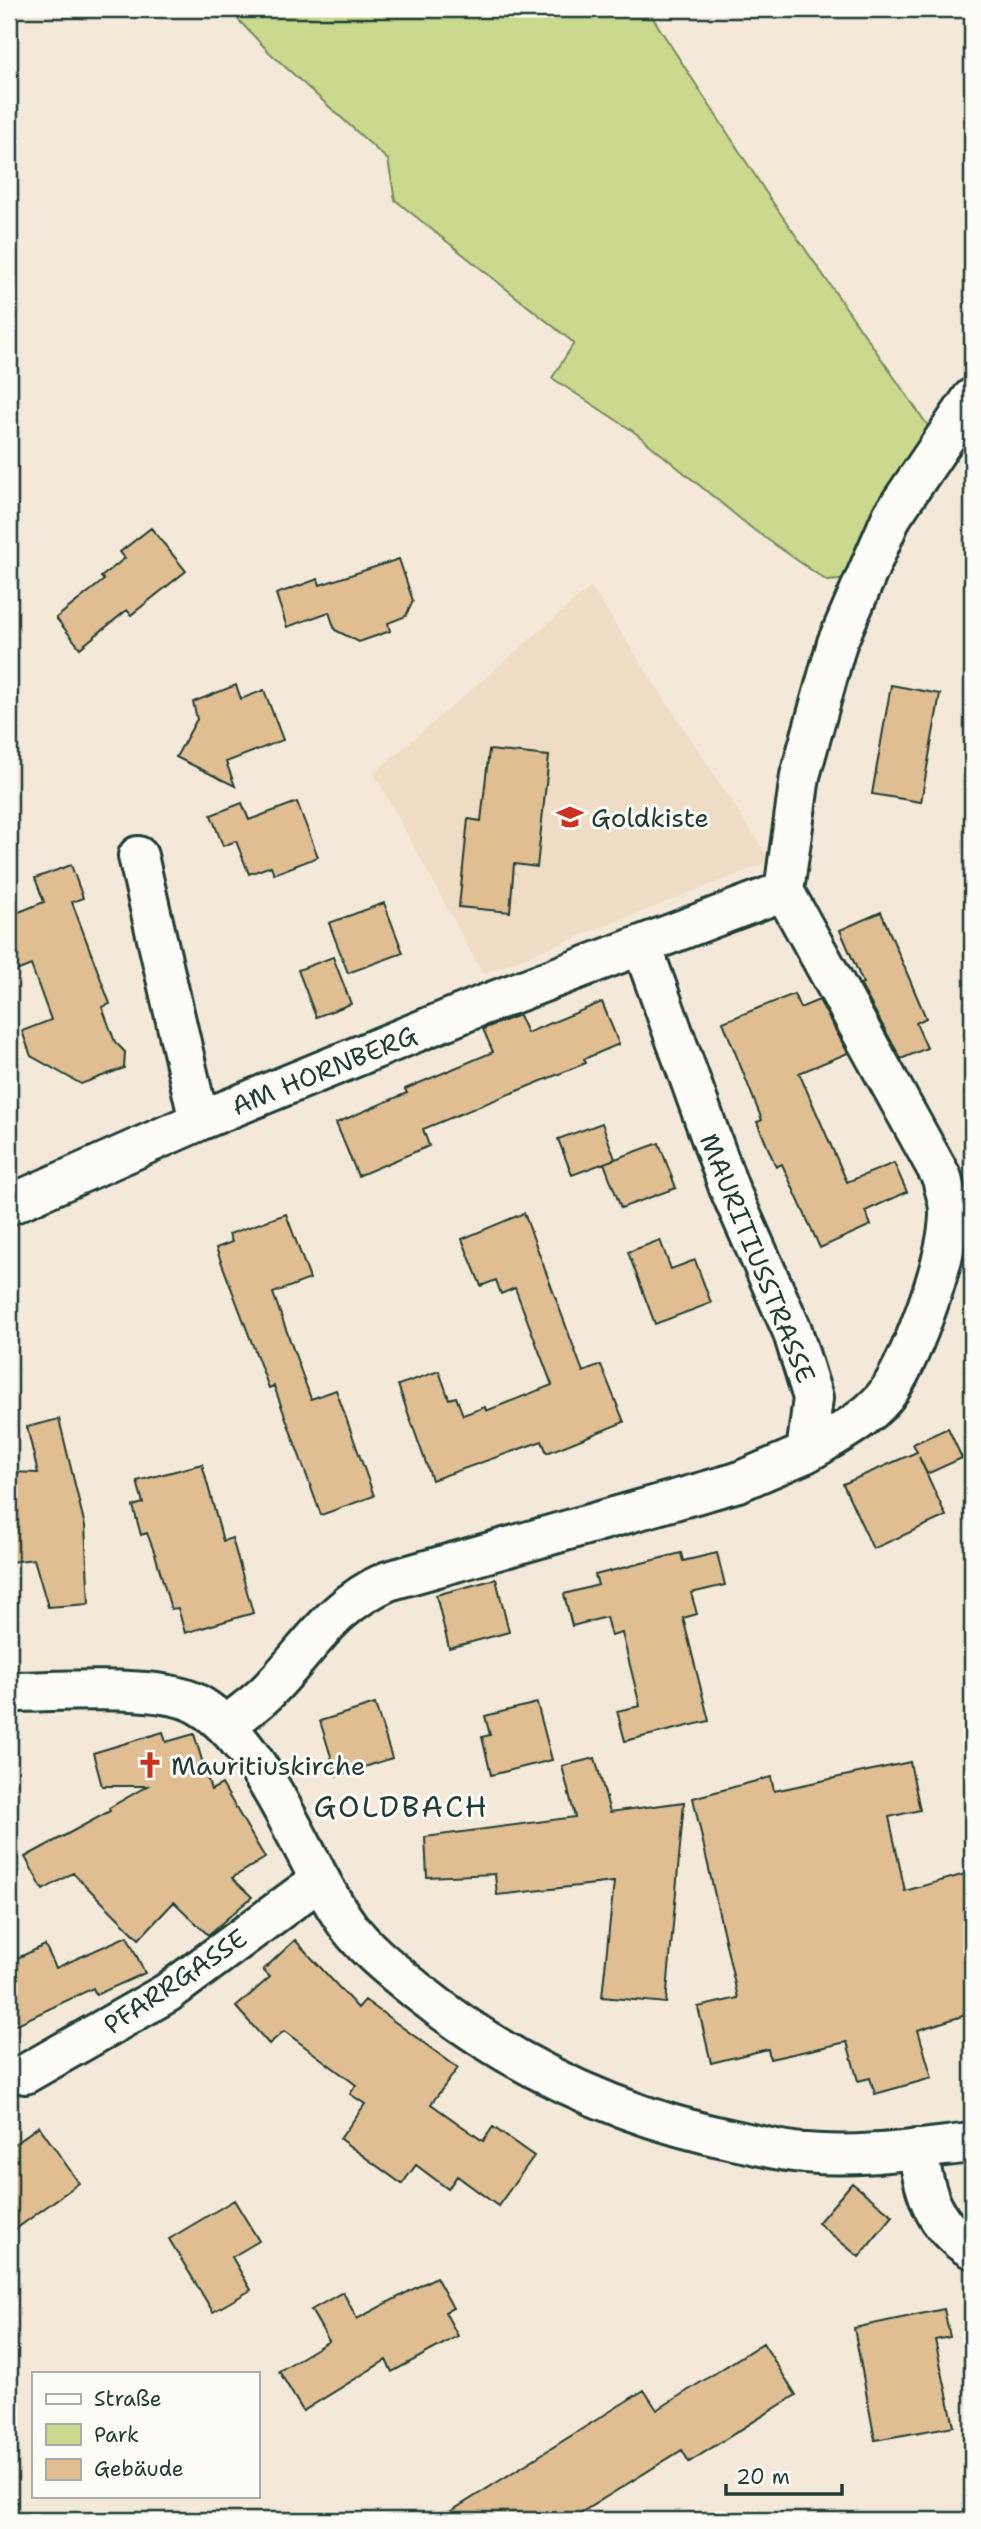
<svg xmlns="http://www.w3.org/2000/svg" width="981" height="2529" viewBox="0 0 981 2529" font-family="'Shantell Sans',sans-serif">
<rect width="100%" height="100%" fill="#f4e9d9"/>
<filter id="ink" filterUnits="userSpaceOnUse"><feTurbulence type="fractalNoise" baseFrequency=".0143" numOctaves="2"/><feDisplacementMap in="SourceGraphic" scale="14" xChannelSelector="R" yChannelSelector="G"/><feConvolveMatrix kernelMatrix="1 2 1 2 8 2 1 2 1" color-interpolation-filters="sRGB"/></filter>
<g filter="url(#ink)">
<path fill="#eedcc4" d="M 591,587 L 771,861 L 483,974 L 374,773 Z"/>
<path fill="#cad98d" stroke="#748b60" stroke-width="2" d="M 228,9 L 647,9 L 769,197 L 935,436 L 853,579 L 827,581 L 754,530 L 633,431 L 552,378 L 574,343 L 395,200 L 388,160 L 270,53 Z"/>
<path fill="#e0be92" stroke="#1f3d34" stroke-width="2" d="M 151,528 L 186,571 L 131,615 L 127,610 L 80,648 L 56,618 L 104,580 L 101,577 L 125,558 L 120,552 Z
M 399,559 L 413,601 L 406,616 L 388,623 L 390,631 L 359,642 L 335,630 L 329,612 L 287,627 L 276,594 L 318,579 L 320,585 Z
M 236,685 L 241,699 L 264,690 L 283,740 L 226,762 L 235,786 L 176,757 L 197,719 L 193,702 Z
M 891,685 L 940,694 L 921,802 L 872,794 Z
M 489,750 L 549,756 L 537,867 L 514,864 L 510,912 L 459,907 L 468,819 L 481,821 Z
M 297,802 L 318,857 L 274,874 L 271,866 L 249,874 L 236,841 L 223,846 L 211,815 L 242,803 L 249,820 Z
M 71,865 L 83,898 L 72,902 L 110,1004 L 102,1007 L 115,1042 L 125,1052 L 124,1068 L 81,1084 L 31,1056 L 22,1031 L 51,1020 L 31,965 L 9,974 L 9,916 L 44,902 L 35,878 Z
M 384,903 L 403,953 L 348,973 L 329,923 Z
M 881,912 L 926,1018 L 916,1023 L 927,1048 L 901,1059 L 860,984 L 863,983 L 840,930 Z
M 333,957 L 351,1004 L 316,1017 L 298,970 Z
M 794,994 L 800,1008 L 819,1000 L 848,1053 L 799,1073 L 847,1182 L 894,1163 L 907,1192 L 865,1211 L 871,1225 L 820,1248 L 782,1164 L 776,1167 L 757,1122 L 762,1120 L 723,1022 Z
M 602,1002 L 619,1044 L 584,1059 L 586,1063 L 423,1129 L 429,1146 L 358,1176 L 336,1123 L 407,1093 L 405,1089 L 493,1052 L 483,1029 L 519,1015 L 527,1033 Z
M 602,1123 L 615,1159 L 572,1175 L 558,1139 Z
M 659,1143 L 676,1188 L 621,1208 L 604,1163 Z
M 524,1213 L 583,1372 L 601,1365 L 624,1422 L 547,1453 L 542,1441 L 432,1480 L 398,1385 L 439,1371 L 449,1399 L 456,1397 L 463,1415 L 485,1407 L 486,1411 L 552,1385 L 515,1288 L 501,1294 L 496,1280 L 481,1286 L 462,1239 Z
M 286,1214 L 310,1279 L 273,1293 L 311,1399 L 336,1390 L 374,1496 L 321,1515 L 274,1386 L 269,1388 L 216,1248 L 232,1242 L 229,1234 Z
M 660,1240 L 671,1269 L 695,1260 L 711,1303 L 655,1324 L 628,1252 Z
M 59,1419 L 85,1526 L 89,1604 L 48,1607 L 34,1559 L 9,1562 L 9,1472 L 38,1473 L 27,1427 Z
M 948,1428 L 962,1458 L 927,1474 L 919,1457 L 946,1516 L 873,1549 L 843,1484 L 917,1452 L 913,1444 Z
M 202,1464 L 223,1541 L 232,1538 L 253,1613 L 185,1633 L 178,1608 L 171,1609 L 155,1554 L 147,1533 L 141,1535 L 133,1506 L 143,1503 L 137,1481 Z
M 681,1553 L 683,1561 L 717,1553 L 725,1585 L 691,1593 L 697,1614 L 683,1618 L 709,1721 L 625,1741 L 617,1711 L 640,1706 L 622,1633 L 611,1636 L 606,1617 L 572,1626 L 564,1594 L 598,1585 L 595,1575 Z
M 496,1579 L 509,1632 L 449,1648 L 436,1595 Z
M 537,1703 L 552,1760 L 491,1775 L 482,1737 L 490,1735 L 485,1716 Z
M 375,1704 L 392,1758 L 337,1776 L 320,1721 Z
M 163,1732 L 166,1742 L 194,1734 L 211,1790 L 222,1784 L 265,1858 L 232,1878 L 252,1897 L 208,1935 L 174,1902 L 139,1939 L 73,1873 L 43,1890 L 25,1857 L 110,1811 L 109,1808 L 147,1786 L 102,1786 L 93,1753 Z
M 595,1758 L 610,1812 L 684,1802 L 666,2003 L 602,1997 L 614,1882 L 497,1895 L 495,1874 L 427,1877 L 425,1837 L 575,1817 L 562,1766 Z
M 910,1762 L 920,1810 L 889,1817 L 905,1891 L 972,1872 L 972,2013 L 918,2030 L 932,2078 L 875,2094 L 870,2078 L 858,2081 L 847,2042 L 770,2059 L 768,2049 L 711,2063 L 698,2007 L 738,1998 L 693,1798 L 771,1777 L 774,1791 Z
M 127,1936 L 145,1973 L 96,1995 L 93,1988 L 9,2028 L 9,1962 L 45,1945 L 56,1968 Z
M 295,1940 L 358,2008 L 365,2000 L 458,2068 L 431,2104 L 483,2141 L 493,2127 L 534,2156 L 498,2206 L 457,2176 L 448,2189 L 416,2165 L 402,2184 L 340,2139 L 365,2104 L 350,2094 L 356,2085 L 284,2031 L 269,2044 L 236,2007 L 270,1977 L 263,1970 Z
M 39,2126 L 79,2183 L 9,2234 L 9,2148 Z
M 852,2183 L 893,2216 L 859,2257 L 818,2223 Z
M 234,2200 L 259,2241 L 232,2257 L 251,2290 L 213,2312 L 169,2239 Z
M 436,2277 L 453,2308 L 445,2312 L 458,2336 L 392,2372 L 386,2360 L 303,2411 L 279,2371 L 329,2341 L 311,2310 L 343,2292 L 357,2319 Z
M 944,2309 L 950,2337 L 935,2340 L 954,2426 L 875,2440 L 854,2328 Z
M 763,2343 L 796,2395 L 689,2462 L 682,2450 L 569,2520 L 437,2520 L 644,2390 L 657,2410 Z"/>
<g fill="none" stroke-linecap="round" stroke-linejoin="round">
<defs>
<path id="minor" d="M 138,856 L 199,1121
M 784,891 L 942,1178 C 944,1189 950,1203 949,1215 C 948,1258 914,1351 891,1388 C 872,1418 836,1435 806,1453
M 784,891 L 800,776 L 837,643 L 892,516 L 972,398
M 9,1205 L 199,1121 L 478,1007 L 784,891
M 227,1725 C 241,1713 257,1703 269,1690 C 311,1647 331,1606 388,1581 L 738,1482 L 806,1453 L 813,1398 L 792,1330 L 729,1188 L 642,946
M 25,2074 L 167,1993 L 320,1880
M 917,2149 C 925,2192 932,2225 972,2249"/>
<path id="tertiary" d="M 9,1692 C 54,1692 155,1684 193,1702 C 263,1736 302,1863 349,1927 C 367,1951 393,1971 416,1990 C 512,2067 622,2118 743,2142 C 763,2146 784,2152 805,2153 C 861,2158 917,2149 972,2143"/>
</defs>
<use href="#minor" stroke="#1f3d34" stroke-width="44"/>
<use href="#tertiary" stroke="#1f3d34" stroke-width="44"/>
<use href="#minor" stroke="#fdfcf7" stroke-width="38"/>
<use href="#tertiary" stroke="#fdfcf7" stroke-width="38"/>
</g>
</g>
<defs>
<symbol id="school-bare" viewBox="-9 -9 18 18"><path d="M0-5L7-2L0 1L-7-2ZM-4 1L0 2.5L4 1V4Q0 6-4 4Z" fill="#c8321e" stroke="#fdfcf7" stroke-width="2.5" paint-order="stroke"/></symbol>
<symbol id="church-bare" viewBox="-9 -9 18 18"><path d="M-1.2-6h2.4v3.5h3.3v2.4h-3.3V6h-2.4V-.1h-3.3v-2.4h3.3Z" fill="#c8321e" stroke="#fdfcf7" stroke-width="2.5" paint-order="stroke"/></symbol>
</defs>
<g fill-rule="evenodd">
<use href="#school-bare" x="551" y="798" width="38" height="38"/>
<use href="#church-bare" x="131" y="1746" width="38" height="38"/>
</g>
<g text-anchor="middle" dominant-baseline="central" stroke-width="6" stroke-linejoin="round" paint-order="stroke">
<g font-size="26" fill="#1f3d34" stroke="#fdfcf7" text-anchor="start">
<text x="591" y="817">Goldkiste</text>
<text x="171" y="1765">Mauritiuskirche</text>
</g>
<g font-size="26" fill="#1f3d34" stroke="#fdfcf7">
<text transform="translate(324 1070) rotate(-22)">AM HORNBERG</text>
<text transform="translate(758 1258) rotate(68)">MAURITIUSSTRASSE</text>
<text transform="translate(175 1981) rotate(-34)">PFARRGASSE</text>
</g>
<g font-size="30" letter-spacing="2" fill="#1f3d34" stroke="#fdfcf7">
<text x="401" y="1806">GOLDBACH</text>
</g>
</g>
<rect width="981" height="2529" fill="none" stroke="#fdfcf7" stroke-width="35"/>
<rect x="18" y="18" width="946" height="2494" fill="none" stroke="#1f3d34" stroke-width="2.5" filter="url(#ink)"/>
<rect x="32" y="2372" width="228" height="126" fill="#fdfcf7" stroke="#a4b0a9" stroke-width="2"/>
<rect x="46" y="2394" width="35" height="10" fill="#fdfcf7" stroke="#a4b0a9" stroke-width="2"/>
<text x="94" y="2406" font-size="21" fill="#1f3d34">Straße</text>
<rect x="46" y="2424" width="35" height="21" fill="#cad98d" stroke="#a4b0a9" stroke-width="2"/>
<text x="94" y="2442" font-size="21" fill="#1f3d34">Park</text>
<rect x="46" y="2459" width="35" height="21" fill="#e0be92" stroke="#a4b0a9" stroke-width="2"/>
<text x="94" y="2476" font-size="21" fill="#1f3d34">Gebäude</text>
<path d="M726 2484v10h116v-10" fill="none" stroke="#1f3d34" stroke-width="3.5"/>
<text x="736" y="2484" font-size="21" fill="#1f3d34" stroke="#fdfcf7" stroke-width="5" paint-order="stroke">20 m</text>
</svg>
